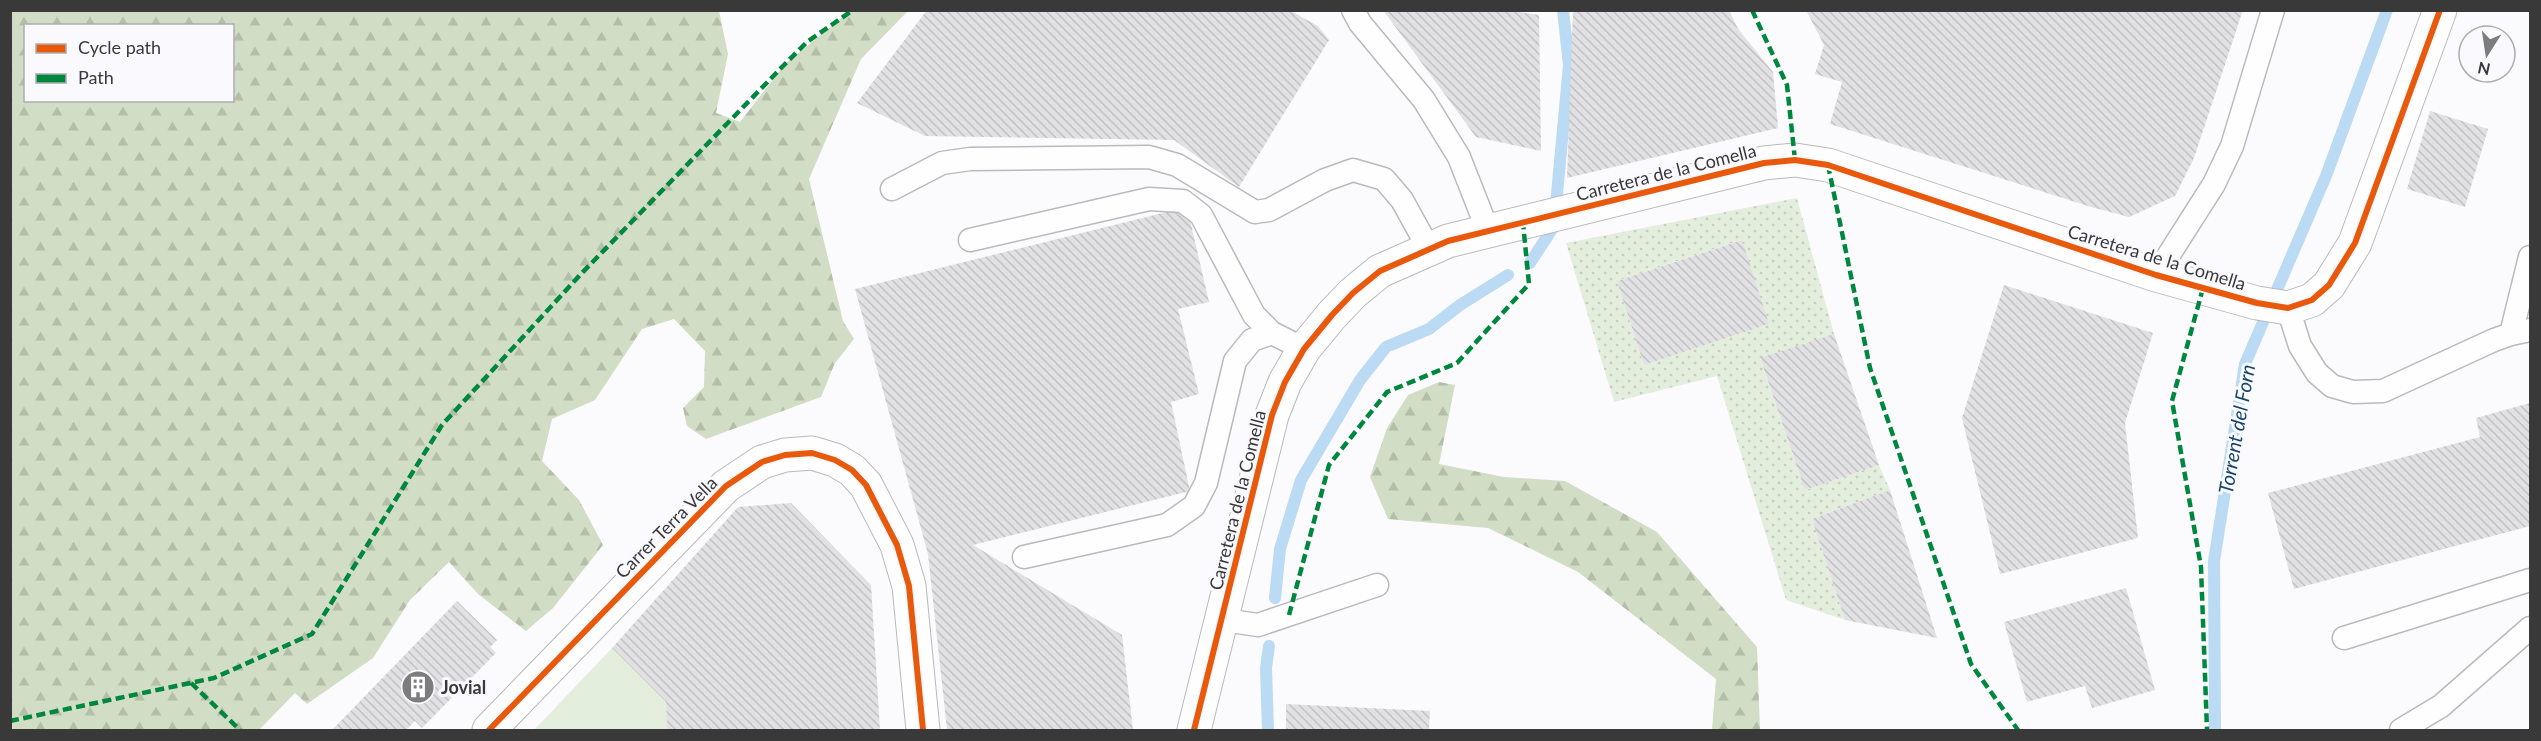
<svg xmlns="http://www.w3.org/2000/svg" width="2541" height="741" viewBox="0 0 2541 741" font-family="Lato,sans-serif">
<defs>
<pattern id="forest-firs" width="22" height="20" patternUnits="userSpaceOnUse" patternTransform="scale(1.5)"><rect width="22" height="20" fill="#d1ddc4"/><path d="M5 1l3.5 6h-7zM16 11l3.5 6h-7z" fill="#b4bea9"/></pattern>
<pattern id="park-dots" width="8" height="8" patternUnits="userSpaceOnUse" patternTransform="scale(1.5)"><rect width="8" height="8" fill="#e4eedd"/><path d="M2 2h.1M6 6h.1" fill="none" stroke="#c4cdbe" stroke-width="1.8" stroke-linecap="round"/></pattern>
<pattern id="building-back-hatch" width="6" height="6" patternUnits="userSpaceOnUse" patternTransform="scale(1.5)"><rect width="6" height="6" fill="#e1e0e2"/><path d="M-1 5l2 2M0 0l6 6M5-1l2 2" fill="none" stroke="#c2c1c3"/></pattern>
</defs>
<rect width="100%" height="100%" fill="#fbfbfd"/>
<path fill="#e4eedd" d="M 612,648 L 666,702 L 667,730 L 534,730 Z"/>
<path fill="url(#forest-firs)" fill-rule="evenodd" d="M 10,11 L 719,11 L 728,54 L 716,113 L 740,122 L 785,64 L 850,11 L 908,11 L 861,59 L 809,179 L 843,321 L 854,339 L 835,363 L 821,397 L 706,439 L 687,426 L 683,408 L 704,387 L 705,351 L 674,319 L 642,329 L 595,400 L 552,419 L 542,461 L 579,500 L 603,545 L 553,608 L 526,631 L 478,594 L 449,562 L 410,600 L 373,658 L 307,704 L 295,693 L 259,730 L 11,730 ZM 26,26 L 232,26 L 232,100 L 26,100 Z
M 1439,382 L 1455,385 L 1439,464 L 1504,477 L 1565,481 L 1657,532 L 1757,647 L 1760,730 L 1712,730 L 1716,679 L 1578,572 L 1488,528 L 1388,519 L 1370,477 L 1387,428 L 1408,395 Z"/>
<path fill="url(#park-dots)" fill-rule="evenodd" d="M 1797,198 L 1834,334 L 1760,359 L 1805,490 L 1879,465 L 1890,490 L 1812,519 L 1845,620 L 1786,600 L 1717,376 L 1614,402 L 1566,243 ZM 1741,240 L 1769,324 L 1644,365 L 1617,281 Z"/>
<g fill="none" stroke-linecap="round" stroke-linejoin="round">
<path stroke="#bbdaf4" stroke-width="12" d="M 1530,263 L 1554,226 L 1569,65 L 1563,10
M 1275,598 L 1280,549 L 1301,480 L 1360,380 L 1386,347 L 1429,329 L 1460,305 L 1508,275
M 1268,730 L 1266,668 L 1269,646
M 2215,730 L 2214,561 L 2245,364 L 2326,176 L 2387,10"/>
</g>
<path fill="url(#building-back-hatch)" d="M 927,10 L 1289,10 L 1318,26 L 1329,40 L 1239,187 L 1174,140 L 925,136 L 857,103 Z
M 1383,10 L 1506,10 L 1539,15 L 1541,151 L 1476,137 Z
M 1573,10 L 1729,10 L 1738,29 L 1773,72 L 1778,128 L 1567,178 Z
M 1806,10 L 2243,10 L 2194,158 L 2175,196 L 2129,217 L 2091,207 L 1830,124 L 1842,82 L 1815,74 L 1824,45 Z
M 2430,111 L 2488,129 L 2465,207 L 2407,189 Z
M 1187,207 L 1209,302 L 1178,309 L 1199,394 L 1171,402 L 1190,491 L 973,545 L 1122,635 L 1133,730 L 947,730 L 928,554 L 855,289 Z
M 1742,240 L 1769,324 L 1644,365 L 1617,281 Z
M 2004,285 L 2153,333 L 2125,423 L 2138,538 L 2000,574 L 1962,418 Z
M 1834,334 L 1879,465 L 1805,490 L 1760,358 Z
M 2530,403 L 2530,526 L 2294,589 L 2268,493 L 2480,437 L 2476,418 Z
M 1890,490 L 1937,638 L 1845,620 L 1812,519 Z
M 791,503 L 871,585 L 880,730 L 667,730 L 666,702 L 612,648 L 738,507 Z
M 2126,588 L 2155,690 L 2092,708 L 2085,686 L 2027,702 L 2004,622 Z
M 457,601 L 497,640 L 490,647 L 496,653 L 422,728 L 415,721 L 406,730 L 332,730 Z
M 1286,704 L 1430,711 L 1429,730 L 1286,730 Z"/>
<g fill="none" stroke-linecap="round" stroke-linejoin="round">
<defs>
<path id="service" d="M 1353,10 L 1360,23 L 1424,100 L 1459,157 L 1488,231
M 892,189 L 942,163 L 970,159 L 1149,157 L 1177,165 L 1255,212 L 1269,210 L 1325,180 L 1353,170 L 1384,179 L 1402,200 L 1429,249
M 970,240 L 1149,199 L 1183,201 L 1201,215 L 1254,315 L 1272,333 L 1304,349
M 2156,275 L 2214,184 L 2232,146 L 2273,10
M 2288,308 L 2300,346 L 2317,373 L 2332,386 L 2353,392 L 2383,391 L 2494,340 L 2511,334 L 2530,330
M 2511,334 L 2530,257
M 1024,557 L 1167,525 L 1194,506 L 1206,483 L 1235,361 L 1252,340 L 1272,333
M 1223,620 L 1258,625 L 1377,585
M 2344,638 L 2530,580
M 2401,730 L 2441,706 L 2530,628"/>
<path id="minor" d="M 489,730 L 726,486 L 762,462 L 785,455 L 812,453 L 835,460 L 852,470 L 866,485 L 897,545 L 909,586 L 923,730"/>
<path id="secondary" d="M 1194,730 L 1272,415 L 1285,382 L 1304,349 L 1332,315 L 1353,293 L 1380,271 L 1448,241 L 1764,163 L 1795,160 L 1828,165 L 2156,275 L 2257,303 L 2288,308 L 2312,300 L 2329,285 L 2355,243 L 2440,10"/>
</defs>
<use href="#service" stroke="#bababc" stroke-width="25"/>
<use href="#minor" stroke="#bababc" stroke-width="35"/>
<use href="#secondary" stroke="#bababc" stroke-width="35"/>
<use href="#service" stroke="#fefeff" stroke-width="22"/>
<use href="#minor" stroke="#fefeff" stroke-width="33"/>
<use href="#secondary" stroke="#fefeff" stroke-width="33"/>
<path stroke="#00873e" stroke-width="4.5" stroke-dasharray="9 4.5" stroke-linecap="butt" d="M 1752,10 L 1787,85 L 1795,160
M 1828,165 L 1870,368 L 1971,664 L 2018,730
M 2203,288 L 2172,401 L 2201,567 L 2207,730
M 1289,615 L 1329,465 L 1387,392 L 1457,363 L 1529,284 L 1523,223
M 191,683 L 240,730
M 10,721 L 214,678 L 312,634 L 442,425 L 580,275 L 785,64 L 807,42 L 853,10"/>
<defs>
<path id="cycleway" d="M 489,730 L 726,486 L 762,462 L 785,455 L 812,453 L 835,460 L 852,470 L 866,485 L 897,545 L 909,586 L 923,730
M 1194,730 L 1272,415 L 1285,382 L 1304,349 L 1332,315 L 1353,293 L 1380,271 L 1448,241 L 1764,163 L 1795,160 L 1828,165 L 2156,275 L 2257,303 L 2288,308 L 2312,300 L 2329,285 L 2355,243 L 2440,10"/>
</defs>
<use href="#cycleway" stroke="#fafafe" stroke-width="10"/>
<use href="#cycleway" stroke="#e8590c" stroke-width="6"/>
</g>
<defs>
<symbol id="building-disc" viewBox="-11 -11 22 22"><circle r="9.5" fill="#7d7d7e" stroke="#fafafe"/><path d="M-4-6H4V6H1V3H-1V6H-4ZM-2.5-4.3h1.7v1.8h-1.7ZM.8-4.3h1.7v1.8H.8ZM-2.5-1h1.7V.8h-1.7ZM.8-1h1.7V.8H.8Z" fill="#fff"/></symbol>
</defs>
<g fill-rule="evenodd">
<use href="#building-disc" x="399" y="668" width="38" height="38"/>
</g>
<g text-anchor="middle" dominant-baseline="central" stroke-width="6" stroke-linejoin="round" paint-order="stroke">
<g font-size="18" fill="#39393a" stroke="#fafafe">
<text transform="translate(1666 172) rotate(-14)">Carretera de la Comella</text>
<text transform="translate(2157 257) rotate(17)">Carretera de la Comella</text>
<text transform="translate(1237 500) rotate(-76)">Carretera de la Comella</text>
<text transform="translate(666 527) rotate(-45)">Carrer Terra Vella</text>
</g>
<g font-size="18" font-weight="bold" fill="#39393a" stroke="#fafafe" text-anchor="start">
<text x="441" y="687">Jovial</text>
</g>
<g font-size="20" font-style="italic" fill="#134669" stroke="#fafafe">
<text transform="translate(2236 429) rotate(-80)">Torrent del Forn</text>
</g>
</g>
<rect width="2541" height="741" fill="none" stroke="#39393a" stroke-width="24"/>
<rect x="24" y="24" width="210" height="78" fill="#fafafe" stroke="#adadb0" stroke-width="1.5"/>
<rect x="36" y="44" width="30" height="9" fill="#e8590c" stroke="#adadb0" stroke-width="1.5"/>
<text x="78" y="54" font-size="18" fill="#39393a">Cycle path</text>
<rect x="36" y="74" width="30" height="9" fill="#00873e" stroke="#adadb0" stroke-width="1.5"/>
<text x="78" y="84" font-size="18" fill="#39393a">Path</text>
<g transform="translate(2487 54) rotate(192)"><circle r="28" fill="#fafafe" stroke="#adadb0" stroke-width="1.5"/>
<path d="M0-4.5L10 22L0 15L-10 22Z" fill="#7d7d7e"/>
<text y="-9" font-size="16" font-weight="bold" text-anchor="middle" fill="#39393a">N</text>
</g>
</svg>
